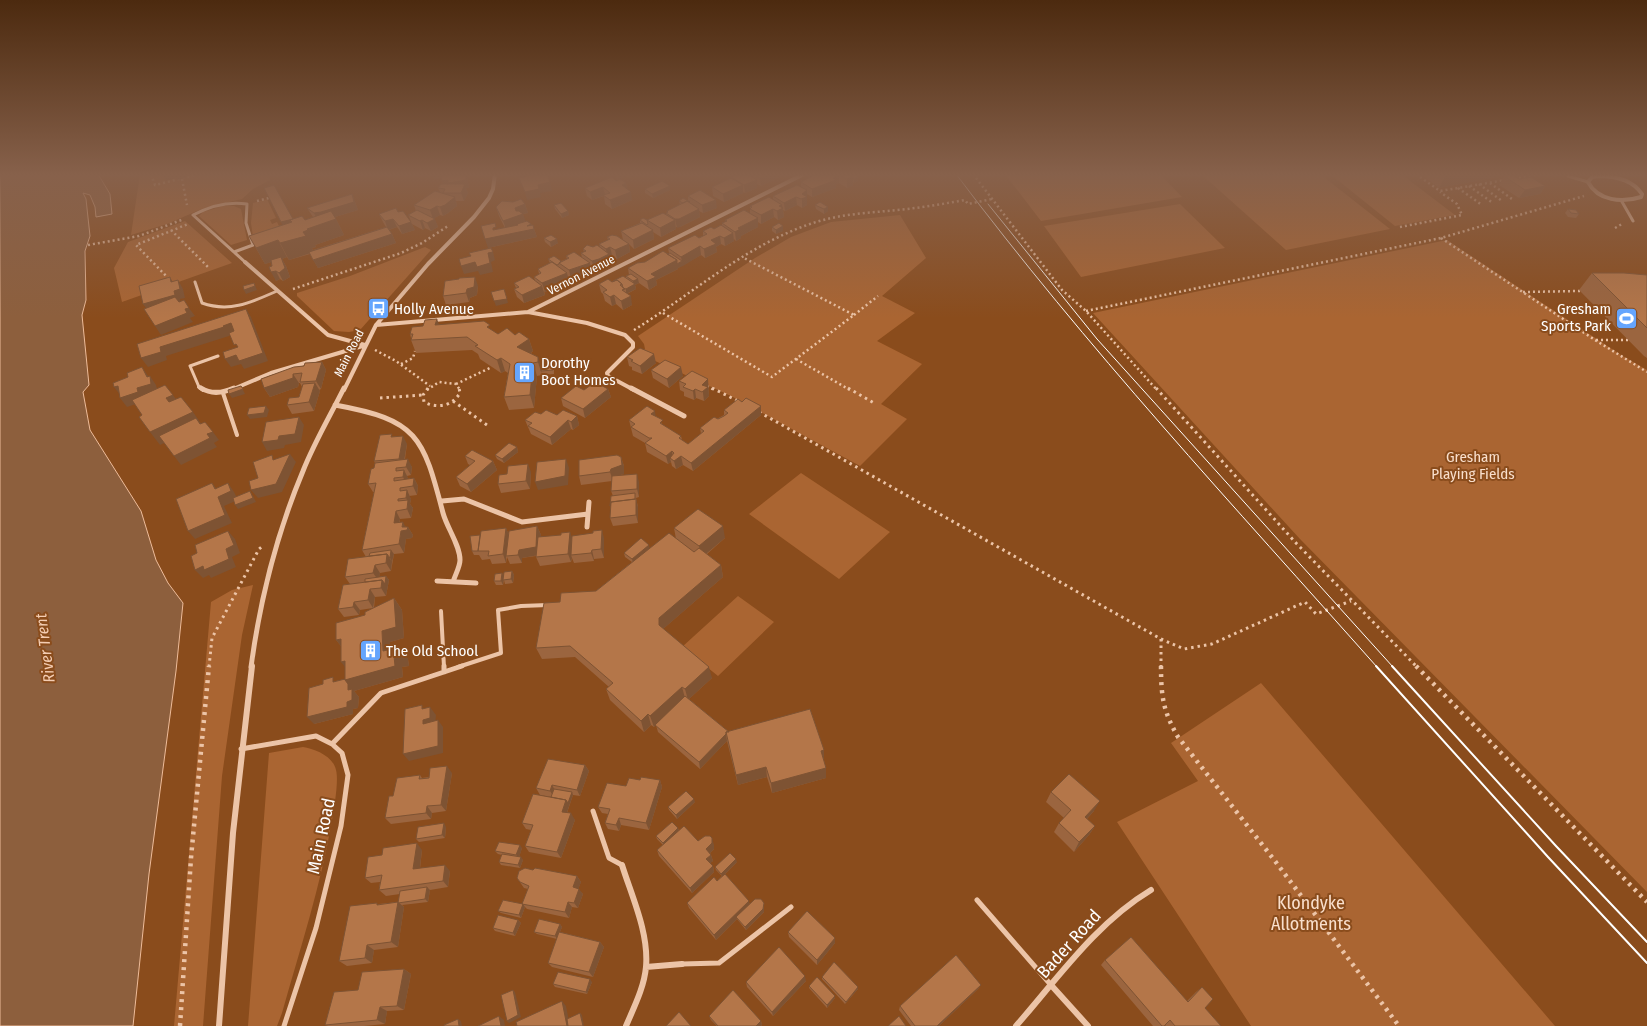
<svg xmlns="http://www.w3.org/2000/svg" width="1647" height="1026" viewBox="0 0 1647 1026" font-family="'Fira Sans Condensed',sans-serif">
<rect width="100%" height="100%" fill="#8a4c1c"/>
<path fill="#aa6532" d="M 140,174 L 267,174 L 270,180 L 253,189 L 242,199 L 204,208 L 167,224 L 131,235 Z
M 1005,174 L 1160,174 L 1182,197 L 1041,221 Z
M 1201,174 L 1320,174 L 1390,229 L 1286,250 Z
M 1330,174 L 1401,174 L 1455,215 L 1395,226 Z
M 267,199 L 276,218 L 270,220 L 272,224 L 277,222 L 280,228 L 253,237 L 251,223 L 253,203 Z
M 1180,204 L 1225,248 L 1081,277 L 1044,226 Z
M 223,206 L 234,206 L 241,209 L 247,240 L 231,245 L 199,216 L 203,212 Z
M 900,215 L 926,258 L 882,296 L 915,313 L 877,341 L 922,364 L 881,404 L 907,419 L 860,466 L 731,396 L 640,354 L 645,349 L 644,344 L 638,336 L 755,258 L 791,237 L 831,222 Z
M 185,221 L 232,263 L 122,302 L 114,268 L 128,242 Z
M 1447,240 L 1621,355 L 1647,370 L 1647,892 L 1300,539 L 1093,313 Z
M 425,247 L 431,250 L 360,330 L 349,332 L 334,331 L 297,296 L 297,293 L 350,276 Z
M 801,473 L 890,532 L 839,579 L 749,514 Z
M 253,585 L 242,635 L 222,776 L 203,1026 L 174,1026 L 211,602 L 232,590 Z
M 738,596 L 774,622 L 718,676 L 682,647 Z
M 1261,683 L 1555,1026 L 1251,1026 L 1117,822 L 1198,781 L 1171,743 Z
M 303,747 C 315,749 333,756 336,770 C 339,781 334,808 332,820 C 321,885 300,949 282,1013 L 277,1026 L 248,1026 L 269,753 Z"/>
<path fill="#8d5f3d" stroke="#eebc9a" d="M 0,174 L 98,174 L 110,194 L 112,214 L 96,217 L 95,207 L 90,195 L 83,193 L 86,199 L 90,236 L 85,251 L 86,300 L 82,315 L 89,385 L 83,392 L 90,430 L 141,511 L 156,560 L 168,583 L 183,603 L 176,671 L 149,874 L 133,1026 L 0,1026 Z"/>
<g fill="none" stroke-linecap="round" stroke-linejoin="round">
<path stroke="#ecc4a7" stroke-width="2.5" stroke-dasharray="2 3" stroke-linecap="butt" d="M 151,174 L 155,185 L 199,174
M 973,174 L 1062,290 L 1086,311 L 1157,390
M 1416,174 L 1440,191 L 1505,180
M 1549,174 L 1557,175
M 182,179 L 187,205
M 1514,179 L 1540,174
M 1490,183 L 1512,199
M 1479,184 L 1502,201
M 1469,186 L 1493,203
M 1458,188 L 1482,205
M 257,201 L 269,198
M 1400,227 L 1462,215 L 1457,204 L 1440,192
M 1615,228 L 1622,224
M 171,230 L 208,267
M 1441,238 L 1595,340 L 1647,372
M 88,245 L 139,236 L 184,219
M 169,279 L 136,245 L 188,224
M 293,289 L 401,253 L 422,243 L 448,226
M 1523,292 L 1580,291
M 1086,311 L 1441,238 L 1584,196
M 663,313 L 772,377 L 854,315 L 744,258
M 854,315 L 878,296
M 634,330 C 692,294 745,246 810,224 C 838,214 868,213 897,210 C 920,208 942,204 965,200 L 968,204 L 992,199
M 1596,340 L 1628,340
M 375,350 L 396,361 L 430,386
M 796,359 L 850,390
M 401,364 L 413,358 L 415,351
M 456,384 L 492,367
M 707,386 L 714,390
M 427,390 L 439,382 L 456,384 L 460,390"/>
<path stroke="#ecc4a7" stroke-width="3" stroke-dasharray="2.5 4" stroke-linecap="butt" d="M 428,388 L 423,395 L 424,402 C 438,409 452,406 460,393 L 459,388
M 712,388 L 740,402
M 848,388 L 874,403
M 1156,388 L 1296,543 L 1417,667
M 380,398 L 423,395
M 453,401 L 487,425
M 759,412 L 1161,639 L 1184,649 L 1212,644 L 1305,602 L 1316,614 L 1351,601
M 1161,639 L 1161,667
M 209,667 L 212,638 L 259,549 L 264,545"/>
<path stroke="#ecc4a7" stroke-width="4.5" stroke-dasharray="3 5" stroke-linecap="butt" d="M 1161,666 C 1161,696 1163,711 1178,737 L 1275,861 L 1399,1026
M 1416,666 L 1647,902
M 180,1026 L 191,858 L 209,666"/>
<path stroke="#ecc4a7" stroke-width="3" d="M 1568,176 L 1588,182
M 1621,200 L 1633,221
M 234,252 L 253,245 L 246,223 L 247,204 C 228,201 210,206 193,215 L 245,262
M 195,282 L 202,303 C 230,313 252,302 277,291
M 199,387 L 190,366 L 218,356"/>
<path stroke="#ecc4a7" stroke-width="4" d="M 223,393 L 237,435
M 441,611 L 444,667
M 458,667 L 501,653 L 498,610 L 521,606 L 548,605"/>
<path stroke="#ecc4a7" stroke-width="5" d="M 444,666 L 444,672
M 332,744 L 381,693 L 462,666
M 241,749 L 316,736 L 332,744 L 342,753 L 348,775 L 341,826 L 316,928 L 284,1026
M 593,811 L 609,858 L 622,865
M 977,900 L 1051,985
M 682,964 L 719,963 L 791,907"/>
<path stroke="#ecc4a7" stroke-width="4" d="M 1598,176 C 1615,176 1632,179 1642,194 L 1641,197 C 1622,203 1598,201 1588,182 L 1592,177 Z
M 245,262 L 328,335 L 365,345
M 528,312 L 804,174
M 376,325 L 528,312 L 587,323 L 625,335 L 633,343 L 633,347 L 607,373 L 608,376 L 634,390
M 199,387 L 203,390
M 231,390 L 271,373 L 366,345
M 344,390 L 376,325 L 428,264 L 474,217 L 489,198 L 493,189 L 495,174"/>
<path stroke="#ecc4a7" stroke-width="5" d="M 201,388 C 212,395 223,393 234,388
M 631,388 L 684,416
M 335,405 C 418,420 423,436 443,513 C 447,528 460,545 460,560 C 460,567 455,575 453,582
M 442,501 L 464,499 L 522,522 L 588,514
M 587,527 L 589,502
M 437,581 L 476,583
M 251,667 C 260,600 277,533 303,471 C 314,443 330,416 344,388"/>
<path stroke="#ecc4a7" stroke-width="6" d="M 622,865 C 632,897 649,933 646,967 C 644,988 634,1007 626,1026
M 646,967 L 682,964
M 1051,985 L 1088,1026
M 219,1026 L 233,833 L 252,666
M 1016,1026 C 1058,978 1096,923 1151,890"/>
<path stroke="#fff" stroke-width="1" d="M 956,174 C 1086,347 1234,506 1377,667
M 988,204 L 1097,339 L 1393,667"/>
<path stroke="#fff" stroke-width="2" d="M 1376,666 L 1548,857 L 1647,963
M 1392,666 L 1556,846 L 1647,942"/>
</g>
<path fill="#9b653f" d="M 433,174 L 443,174 L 444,176 L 444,174 L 469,174 L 469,177 L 467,177 L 469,188 L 466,188 L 468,193 L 464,201 L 456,201 L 457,206 L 448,213 L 443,216 L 440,215 L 434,218 L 438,227 L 431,231 L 425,228 L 423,230 L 412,224 L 415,230 L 402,234 L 397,227 L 389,230 L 392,234 L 396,243 L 318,268 L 310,254 L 289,260 L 287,257 L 282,259 L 286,266 L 290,277 L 283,281 L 280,279 L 276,281 L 271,262 L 265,264 L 249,236 L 282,225 L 293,219 L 305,220 L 313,217 L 307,208 L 352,194 L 358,210 L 335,217 L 344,235 L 315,245 L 316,247 L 312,248 L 313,250 L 386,227 L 383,222 L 379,214 L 398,212 L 411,221 L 408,215 L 416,211 L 414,205 L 440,192 L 438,188 L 443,184 L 442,177 L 435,179 Z
M 616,174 L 639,174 L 630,178 L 626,176 L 620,179 L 626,183 L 627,189 L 632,200 L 612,209 L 605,204 L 604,196 L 592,200 L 587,196 L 585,188 L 619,179 L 616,178 Z
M 750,174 L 786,174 L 761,186 L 757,184 L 757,188 L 745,193 L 743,192 L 743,193 L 724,202 L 713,196 L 712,187 L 731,178 L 731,177 L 750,176 Z
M 816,174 L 853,174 L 858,177 L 858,181 L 854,183 L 853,182 L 853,185 L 847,188 L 839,183 L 836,184 L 836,188 L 812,197 L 807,194 L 807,205 L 802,208 L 797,205 L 785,211 L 783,210 L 784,217 L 778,220 L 774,217 L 761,224 L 758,222 L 758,227 L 741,236 L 741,238 L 736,241 L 734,239 L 734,241 L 725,246 L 721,244 L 716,247 L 717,252 L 705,258 L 701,255 L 678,268 L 678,269 L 656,280 L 657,285 L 649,290 L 639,283 L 635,285 L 636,289 L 627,294 L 632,305 L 623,310 L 616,304 L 612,306 L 605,301 L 603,294 L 601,292 L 599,284 L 612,282 L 626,278 L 626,276 L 629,275 L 628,268 L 645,262 L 669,253 L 668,248 L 703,236 L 703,231 L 722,226 L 722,223 L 725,222 L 725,220 L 750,213 L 750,206 L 773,199 L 773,196 L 801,187 L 801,182 Z
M 1421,174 L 1512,174 L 1439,188 Z
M 1504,176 L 1519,179 L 1545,186 L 1540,194 L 1519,198 L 1499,185 Z
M 645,189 L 670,190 L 653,198 L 645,193 Z
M 688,196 L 717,208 L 703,213 L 699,211 L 700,217 L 680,227 L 676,227 L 676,229 L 661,237 L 653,232 L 654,239 L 634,249 L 629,244 L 630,252 L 617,259 L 612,255 L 610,257 L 611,262 L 601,267 L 594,269 L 590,267 L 592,272 L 571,279 L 568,277 L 569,281 L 545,292 L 544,291 L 545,295 L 524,303 L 517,297 L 514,289 L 516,288 L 514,283 L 535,281 L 534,277 L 539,274 L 538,269 L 550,263 L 548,259 L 561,261 L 567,259 L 566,256 L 582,258 L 581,253 L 584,252 L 583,249 L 600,247 L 599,244 L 608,240 L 607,237 L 623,240 L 621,231 L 640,223 L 640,220 L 647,220 L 666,215 L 667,211 L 680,205 L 679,201 L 688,202 Z
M 525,204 L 528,213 L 523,214 L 525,222 L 531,224 L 534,229 L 537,237 L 488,248 L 505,228 L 499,216 L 496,207 Z
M 554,205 L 568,211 L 569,215 L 562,218 L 555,209 Z
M 815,205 L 828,211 L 824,214 L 816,209 Z
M 1568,209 L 1579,214 L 1576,218 L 1568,217 L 1565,213 Z
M 772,227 L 783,231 L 776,234 L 772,231 Z
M 544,238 L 558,243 L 551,247 L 545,242 Z
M 1592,273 L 1647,275 L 1647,358 L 1644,356 L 1579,290 Z
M 478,286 L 477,295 L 470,298 L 469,302 L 446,305 L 443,296 Z
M 439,325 L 491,330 L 498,334 L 515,335 L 529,339 L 533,351 L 531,353 L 542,367 L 554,369 L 554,374 L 543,375 L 542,373 L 542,375 L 537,376 L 534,408 L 509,410 L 504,397 L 508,373 L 505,371 L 501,373 L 480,359 L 478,354 L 472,350 L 416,353 L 411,340 L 411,338 L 410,334 L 423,326 Z
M 627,357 L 656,363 L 642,374 L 632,370 L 632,367 L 629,366 Z
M 322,362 L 326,370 L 321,389 L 319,390 L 320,391 L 314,411 L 292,414 L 287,405 L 299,397 L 302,387 L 300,383 L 299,383 L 298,387 L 270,397 L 264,388 L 304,366 Z
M 651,370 L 683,376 L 669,388 L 653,378 Z
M 708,379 L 709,396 L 704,401 L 696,398 L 694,400 L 684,396 L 684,392 L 680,390 L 679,381 Z
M 608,389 L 611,397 L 585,418 L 563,406 L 561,398 Z
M 742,402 L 761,406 L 761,415 L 693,471 L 683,465 L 676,469 L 672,466 L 671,462 L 668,464 L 647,452 L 645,443 L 633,436 L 629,420 L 656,416 L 664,426 L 681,436 L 682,440 L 688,444 L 701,434 L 700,428 L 724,415 L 724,410 Z
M 541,414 L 577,416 L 579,425 L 573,430 L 571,429 L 552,445 L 531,434 L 525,420 Z
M 393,437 L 407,444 L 405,459 L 412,467 L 411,475 L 407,476 L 408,479 L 414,478 L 418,486 L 417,495 L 409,496 L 411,499 L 410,504 L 413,508 L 411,518 L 400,519 L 400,523 L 406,527 L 408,527 L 413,535 L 412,538 L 406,539 L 404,553 L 394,554 L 391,571 L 380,573 L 379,577 L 386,576 L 389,580 L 386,596 L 375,597 L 374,608 L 394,598 L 402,610 L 404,638 L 390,642 L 390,649 L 408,659 L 409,666 L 402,667 L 403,677 L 354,691 L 359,697 L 358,708 L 353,709 L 353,714 L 314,724 L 336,681 L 345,679 L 345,667 L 341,646 L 336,640 L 373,608 L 360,610 L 359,615 L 344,617 L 338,609 L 350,584 L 345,577 L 366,557 L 362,550 L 374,492 L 373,492 L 368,484 L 374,468 L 375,463 L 374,461 Z
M 517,447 L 518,452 L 504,463 L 497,459 L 495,455 Z
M 465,456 L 493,461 L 497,470 L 471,492 L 460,486 L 456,477 L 470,465 L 468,464 Z
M 621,457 L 624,466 L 624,474 L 618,476 L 639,482 L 639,497 L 636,498 L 638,507 L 638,523 L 613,526 L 610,518 L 613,496 L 611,491 L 612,481 L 581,485 L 579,476 Z
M 531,472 L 530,489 L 501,493 L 498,484 Z
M 537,526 L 541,535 L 540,537 L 572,537 L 604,538 L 604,558 L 594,559 L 594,561 L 574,563 L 572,558 L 571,562 L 540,566 L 536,557 L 536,556 L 522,558 L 522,563 L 510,564 L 507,557 L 506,563 L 492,564 L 490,559 L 482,560 L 479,555 L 474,555 L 472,551 L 480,535 L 506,528 L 508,533 Z
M 674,528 L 725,538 L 707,554 L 721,565 L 723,577 L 663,629 L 712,678 L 689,699 L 729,732 L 824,761 L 826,768 L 826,778 L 772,793 L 767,777 L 738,785 L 727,741 L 700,769 L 658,732 L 656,725 L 654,727 L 651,725 L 644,732 L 610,700 L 606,689 L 609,687 L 575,657 L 542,659 L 536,648 L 560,602 L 596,591 L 632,562 L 625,557 L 624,553 L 650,548 L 676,539 Z
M 512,571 L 514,575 L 513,583 L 505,584 L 504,580 L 503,585 L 496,585 L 494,581 L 502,573 L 504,577 Z
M 585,765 L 589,771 L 580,796 L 573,795 L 567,813 L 575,820 L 561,858 L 529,852 L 525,846 L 531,830 L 526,829 L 522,823 L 551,797 L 540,795 L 536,788 Z
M 452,773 L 446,811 L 432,813 L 431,819 L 391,824 L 385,818 L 393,796 L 420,775 L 422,778 Z
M 660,780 L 662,787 L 649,830 L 621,825 L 619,831 L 608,829 L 605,823 L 608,814 L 602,813 L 598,807 L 626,786 Z
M 1051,792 L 1094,811 L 1087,819 L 1095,826 L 1089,835 L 1074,852 L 1054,832 L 1059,823 L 1064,818 L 1046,802 Z
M 695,802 L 677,819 L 669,810 L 668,807 Z
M 446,827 L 445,838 L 419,842 L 416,839 Z
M 678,828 L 679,831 L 698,841 L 714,845 L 714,849 L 710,853 L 711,855 L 713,861 L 710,863 L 713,866 L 714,872 L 692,893 L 659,856 L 657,850 L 663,845 L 657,839 L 656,836 Z
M 522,848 L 519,857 L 523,860 L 520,868 L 501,865 L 499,862 L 502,855 L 498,854 L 495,851 Z
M 422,850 L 420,869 L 450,871 L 448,887 L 430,890 L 428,902 L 402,905 L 404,907 L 398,947 L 374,950 L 372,963 L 347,966 L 339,961 L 379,904 L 398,902 L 400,894 L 386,896 L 379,890 L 380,882 L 371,883 L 365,878 Z
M 737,862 L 725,874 L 750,904 L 764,903 L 764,912 L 746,930 L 737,919 L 716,940 L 689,908 L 687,903 L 717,881 L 722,876 L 716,870 L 715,867 Z
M 533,870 L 577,876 L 581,882 L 578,889 L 583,894 L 578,908 L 572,907 L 569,918 L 527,909 L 525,907 L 521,918 L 501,913 L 498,911 L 522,904 L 528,889 L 524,888 L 517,878 Z
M 518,920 L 521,923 L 515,936 L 495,931 L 493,928 Z
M 560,924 L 562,927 L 560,932 L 600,942 L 604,947 L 593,977 L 552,967 L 548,963 L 557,939 L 537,934 L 534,932 Z
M 788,932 L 835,938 L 835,943 L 817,965 L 789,937 Z
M 1105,960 L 1187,1001 L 1196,992 L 1202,987 L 1205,1008 L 1221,1026 L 1166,1026 L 1165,1025 L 1164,1026 L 1153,1026 L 1101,965 Z
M 404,969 L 411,974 L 404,1010 L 387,1011 L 385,1024 L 364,1026 L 328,1026 L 325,1025 Z
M 822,977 L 858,989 L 845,1004 L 822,979 Z
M 806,981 L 773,1016 L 747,987 L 746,982 Z
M 592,982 L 587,994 L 555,987 L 553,984 Z
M 981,985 L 978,989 L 939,1026 L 911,1026 L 899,1010 L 900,1006 Z
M 809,986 L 835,998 L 827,1008 L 809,988 Z
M 709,1016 L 761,1021 L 762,1025 L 761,1026 L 717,1026 L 711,1020 Z"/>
<path fill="#7e5333" d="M 163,174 L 188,174 L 185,175 L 186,178 L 177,180 L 176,178 L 166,181 Z
M 433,174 L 443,174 L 444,177 L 435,179 Z
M 445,174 L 450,174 L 454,182 L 451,174 L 469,174 L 469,177 L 467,177 L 469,188 L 466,188 L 468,193 L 464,201 L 461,193 L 445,189 L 442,181 L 447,180 Z
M 569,174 L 576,174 L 569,177 Z
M 621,174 L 626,174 L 626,176 L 619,180 L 618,175 Z
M 629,174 L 639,174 L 630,178 Z
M 767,174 L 786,174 L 761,186 L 760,178 Z
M 1450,174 L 1512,174 L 1439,188 L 1446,175 Z
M 839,175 L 839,183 L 836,184 L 836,188 L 812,197 L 812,189 Z
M 853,176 L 853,185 L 847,188 L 847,179 Z
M 858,177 L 858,181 L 854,183 L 854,179 Z
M 757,180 L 757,188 L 745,193 L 744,185 Z
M 550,182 L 552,191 L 540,193 L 541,197 L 527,200 L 525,192 L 538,185 Z
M 626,183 L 628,192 L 622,185 Z
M 743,185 L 743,193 L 724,202 L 723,194 Z
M 670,186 L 670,190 L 653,198 L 652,194 Z
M 1545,186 L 1540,194 L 1519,198 L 1525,190 Z
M 603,187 L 605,195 L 592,200 L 590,192 Z
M 807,190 L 807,205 L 802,208 L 802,194 Z
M 631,192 L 632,200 L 612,209 L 610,200 Z
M 352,194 L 358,210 L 325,220 L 318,221 L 314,213 Z
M 455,197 L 457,206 L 448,213 L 443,216 L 440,207 Z
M 796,197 L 797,205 L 785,211 L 784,203 Z
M 716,200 L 717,208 L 703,213 L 702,205 Z
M 525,204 L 528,213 L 523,214 L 526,222 L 506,229 L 503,221 L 515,208 Z
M 782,205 L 784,217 L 778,220 L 777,211 L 779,206 Z
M 437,206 L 440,215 L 433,219 L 430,210 Z
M 828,207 L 828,211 L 824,214 L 824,209 Z
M 699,209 L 700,217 L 680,227 L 677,228 L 675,219 Z
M 773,209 L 774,217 L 761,224 L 761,215 Z
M 568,211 L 569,215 L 562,218 L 561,214 Z
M 758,218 L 758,227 L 741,236 L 741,238 L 736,241 L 735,232 L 738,228 Z
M 293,219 L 290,220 L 292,224 L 283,227 L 281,222 Z
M 336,219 L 344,235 L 315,245 L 316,247 L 312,248 L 314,252 L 289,260 L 280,243 L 303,232 L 307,229 Z
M 393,219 L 397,227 L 388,230 L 385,221 Z
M 435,219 L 438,227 L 431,231 L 427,223 Z
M 422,220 L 425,228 L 423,230 L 420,221 Z
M 675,220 L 676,229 L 661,237 L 660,228 Z
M 411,222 L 415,230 L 402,234 L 399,226 Z
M 531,224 L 533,229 L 534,229 L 537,237 L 488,248 L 485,239 L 527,226 Z
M 783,226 L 783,231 L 776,234 L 776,230 Z
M 653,230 L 654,239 L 634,249 L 633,240 Z
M 733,233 L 734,241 L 725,246 L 724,238 Z
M 392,234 L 396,243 L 318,268 L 313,260 Z
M 720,236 L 721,244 L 716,247 L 717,252 L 705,258 L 704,249 L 711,240 Z
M 557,239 L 558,243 L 551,247 L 550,242 Z
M 278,240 L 287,257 L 282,259 L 286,266 L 290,277 L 283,281 L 279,273 L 282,259 L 265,264 L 256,248 Z
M 629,244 L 630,252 L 617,259 L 615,250 Z
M 700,246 L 701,255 L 683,266 L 681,257 Z
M 610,247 L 612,255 L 610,257 L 611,262 L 601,267 L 594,269 L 592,261 L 607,255 L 606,249 Z
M 493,252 L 495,260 L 491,262 L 493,272 L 480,275 L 478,271 L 464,274 L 461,266 L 488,253 Z
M 677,260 L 678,269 L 656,280 L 657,285 L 649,290 L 647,281 L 651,274 Z
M 682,261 L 683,266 L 678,268 L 677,264 Z
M 590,263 L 592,272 L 571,279 L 569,270 Z
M 276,271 L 280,279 L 276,281 L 271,272 Z
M 567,273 L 569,281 L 545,292 L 542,283 Z
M 170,277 L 175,286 L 178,280 L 183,289 L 185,298 L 180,299 L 181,303 L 149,312 L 143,304 L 171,282 Z
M 475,277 L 478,286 L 477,295 L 470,298 L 469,302 L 466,293 L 467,289 Z
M 638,279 L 639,283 L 635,285 L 636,289 L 626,294 L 626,289 L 633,285 L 633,281 Z
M 254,283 L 257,290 L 246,294 L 244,290 Z
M 542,286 L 545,295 L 524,303 L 522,295 Z
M 614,295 L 616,304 L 612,306 L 610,297 Z
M 631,296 L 632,305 L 623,310 L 621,301 Z
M 507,299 L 508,303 L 496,306 L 494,301 Z
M 189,308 L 195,316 L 190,318 L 193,322 L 161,335 L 155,326 L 185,309 Z
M 246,309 L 251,317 L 268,361 L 244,369 L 241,364 L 231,367 L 225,359 L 236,355 Z
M 437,319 L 442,332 L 435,325 Z
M 231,323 L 237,332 L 229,334 L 229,336 L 166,356 L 167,360 L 148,367 L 141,358 L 160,347 Z
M 529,339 L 533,351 L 521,360 L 517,347 Z
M 654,354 L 656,363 L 642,374 L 640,366 Z
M 538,357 L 542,369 L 541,371 L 542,375 L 538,362 Z
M 501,358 L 505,371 L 501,373 L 497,360 Z
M 322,362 L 326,370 L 321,389 L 316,381 Z
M 533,363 L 537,376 L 534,408 L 530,395 Z
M 142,367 L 150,379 L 150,376 L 156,385 L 158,392 L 145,401 L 127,407 L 120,398 L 137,388 Z
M 681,367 L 683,376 L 669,388 L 667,379 Z
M 293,374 L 299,383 L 298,387 L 270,397 L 264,388 Z
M 708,379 L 709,396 L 704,401 L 702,385 Z
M 315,383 L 320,391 L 314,411 L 309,402 Z
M 118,386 L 121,396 L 114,387 Z
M 241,386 L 245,394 L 232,398 L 229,394 Z
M 608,389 L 611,397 L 585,418 L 583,409 Z
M 695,389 L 696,398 L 694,400 L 693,391 Z
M 173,395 L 182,408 L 176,411 L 166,398 Z
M 266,406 L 269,410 L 267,417 L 250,419 L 247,415 Z
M 761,406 L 761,415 L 693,471 L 691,463 Z
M 655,411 L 656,419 L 651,414 Z
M 193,412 L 202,425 L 160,445 L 150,432 Z
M 577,416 L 579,425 L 573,430 L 571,422 Z
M 299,417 L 304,425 L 301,442 L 285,445 L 284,448 L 267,451 L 262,442 L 279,436 Z
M 568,420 L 571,429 L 552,445 L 550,437 Z
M 213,432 L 219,440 L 214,443 L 217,447 L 181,465 L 174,456 L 207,434 Z
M 403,436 L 407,444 L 403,467 L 399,459 Z
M 517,447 L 518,452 L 504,463 L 502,459 Z
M 672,451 L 673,459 L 670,458 L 671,462 L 668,464 L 666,456 Z
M 290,454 L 296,462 L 282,492 L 258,498 L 251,490 Z
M 681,456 L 683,465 L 676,469 L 674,461 Z
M 621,457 L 624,466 L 624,474 L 613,477 L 613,481 L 610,472 L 611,469 Z
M 408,459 L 412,467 L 411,475 L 406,467 Z
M 566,459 L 569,468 L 568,485 L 538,490 L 535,482 Z
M 493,461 L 497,470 L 471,492 L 467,484 Z
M 528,464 L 531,472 L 530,489 L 526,481 Z
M 404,470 L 408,478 L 407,486 L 403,477 Z
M 637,474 L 639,482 L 639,497 L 637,489 Z
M 414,478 L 418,486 L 417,495 L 413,486 Z
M 212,483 L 219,492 L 228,483 L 234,492 L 238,500 L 224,506 L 232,523 L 195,539 L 188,531 L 215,489 Z
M 407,490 L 411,499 L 410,504 L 413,508 L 411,518 L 407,509 L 408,502 L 406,498 Z
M 250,491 L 253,496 L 256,502 L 238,509 L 235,505 Z
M 636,499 L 638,507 L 638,523 L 636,515 Z
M 396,511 L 400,519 L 398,532 L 394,523 Z
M 403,522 L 407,530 L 408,527 L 413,535 L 412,538 L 406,539 L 404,553 L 399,544 Z
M 537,526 L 541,535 L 539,555 L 522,558 L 522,563 L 518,555 L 519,550 Z
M 723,526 L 725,538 L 701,558 L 699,546 Z
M 506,528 L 510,537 L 506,556 L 506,563 L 503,554 Z
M 602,530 L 604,538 L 604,558 L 601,549 Z
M 228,531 L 235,539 L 240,553 L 232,557 L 236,567 L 211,578 L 209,575 L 203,578 L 195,570 L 226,549 Z
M 570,532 L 573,540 L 571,555 L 572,558 L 571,562 L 568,554 Z
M 649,545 L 650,549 L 633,563 L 632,559 Z
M 391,550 L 394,554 L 392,562 L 390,558 Z
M 592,550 L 594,559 L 594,561 L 591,553 Z
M 387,554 L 392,562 L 391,571 L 386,563 Z
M 375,565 L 380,573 L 379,581 L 373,573 Z
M 721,565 L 723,577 L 662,630 L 659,625 L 659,618 Z
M 512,571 L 514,575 L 513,583 L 511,579 Z
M 502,573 L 504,577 L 503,585 L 501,581 Z
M 386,576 L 389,580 L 386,596 L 381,588 L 382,580 Z
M 370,589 L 375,597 L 373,608 L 368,600 Z
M 394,598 L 402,610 L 404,638 L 390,642 L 391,662 L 383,651 L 382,631 Z
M 354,602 L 360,610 L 359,615 L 353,607 Z
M 341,639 L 345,651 L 336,640 Z
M 400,647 L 408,659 L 409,666 L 402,667 L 403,677 L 354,691 L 359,697 L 358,708 L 353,709 L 353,714 L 314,724 L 307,717 L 348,690 L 345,680 L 394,656 Z
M 345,661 L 350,673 L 341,662 Z
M 709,667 L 712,678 L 688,700 L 685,689 Z
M 682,687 L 685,698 L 654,727 L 650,716 Z
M 430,707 L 436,715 L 435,725 L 423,724 L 423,720 Z
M 648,714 L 651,725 L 644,732 L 641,721 Z
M 438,720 L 443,727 L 443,753 L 409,761 L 403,754 Z
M 726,734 L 727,741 L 700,769 L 699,762 Z
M 824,750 L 824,761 L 821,751 Z
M 585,765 L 589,771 L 580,796 L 577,790 Z
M 447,766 L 452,773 L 446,811 L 441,805 Z
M 766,767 L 767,777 L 738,785 L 736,775 Z
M 826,768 L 826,778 L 772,793 L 771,783 Z
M 660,780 L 662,787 L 649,830 L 646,823 Z
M 552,785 L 556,792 L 554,797 L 550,791 Z
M 572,792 L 573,795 L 565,818 L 562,812 L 566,800 Z
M 694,799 L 695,802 L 677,819 L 676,815 Z
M 1100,801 L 1094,811 L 1080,826 L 1085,817 Z
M 427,806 L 432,813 L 431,819 L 426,813 Z
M 571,813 L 575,820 L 561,858 L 557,852 Z
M 619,818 L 621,825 L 619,831 L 616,825 Z
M 444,823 L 446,827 L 445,838 L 442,835 Z
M 1095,826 L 1089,835 L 1074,852 L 1079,842 Z
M 678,828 L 679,831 L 664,846 L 663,843 Z
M 712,838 L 714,845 L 714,849 L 708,855 L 706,849 Z
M 417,843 L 422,850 L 419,875 L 413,869 Z
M 520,845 L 522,848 L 519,858 L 516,855 Z
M 711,855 L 713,861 L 708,865 L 706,859 Z
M 521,857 L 523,860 L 520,868 L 518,865 Z
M 736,859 L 737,862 L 722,877 L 721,874 Z
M 445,865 L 450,871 L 448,887 L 443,881 Z
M 713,866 L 714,872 L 692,893 L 690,888 Z
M 577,876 L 581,882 L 577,893 L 573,887 Z
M 427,887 L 430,890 L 428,902 L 425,899 Z
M 579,889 L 583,894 L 578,908 L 574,903 Z
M 749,901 L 750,906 L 736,917 L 737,919 L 716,940 L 714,935 Z
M 398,902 L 404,907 L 398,947 L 391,942 Z
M 568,902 L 572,907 L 569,918 L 565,912 Z
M 764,903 L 764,912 L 746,930 L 745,927 Z
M 523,904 L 525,907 L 521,918 L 519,915 Z
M 518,920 L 521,923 L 515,936 L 513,933 Z
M 560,924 L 562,927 L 557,939 L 555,936 Z
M 835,938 L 835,943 L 817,965 L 817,960 Z
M 600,942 L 604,947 L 593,977 L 589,972 Z
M 367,945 L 374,950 L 372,963 L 365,958 Z
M 404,969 L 411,974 L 404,1010 L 397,1006 Z
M 805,976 L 806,981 L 773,1016 L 772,1012 Z
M 590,979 L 592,982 L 587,994 L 586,992 Z
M 981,985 L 978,989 L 939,1026 L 937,1026 Z
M 858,987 L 858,989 L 845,1004 L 846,1002 Z
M 513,990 L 515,992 L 521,1017 L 509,1023 L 507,1021 Z
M 835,996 L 835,998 L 827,1008 L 827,1005 Z
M 562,1001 L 566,1006 L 570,1026 L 567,1026 Z
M 380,1007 L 387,1011 L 385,1024 L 377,1020 Z
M 580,1013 L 582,1015 L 584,1026 L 583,1026 Z
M 499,1016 L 504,1020 L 505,1026 L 501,1026 Z
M 458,1019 L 461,1021 L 462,1026 L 459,1026 Z
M 761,1021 L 762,1025 L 761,1026 L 756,1026 Z"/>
<path fill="#b47649" stroke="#7e5333" d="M 454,174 L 466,174 L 466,180 L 448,183 L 448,180 L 442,181 L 441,176 Z
M 536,174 L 547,174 L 550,182 L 538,185 L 539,189 L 525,192 L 519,178 Z
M 742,174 L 748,174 L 757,180 L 744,185 L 731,177 L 735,175 L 738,176 Z
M 755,174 L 767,174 L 760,178 Z
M 816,174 L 849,174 L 853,176 L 847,179 L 839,175 L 833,178 L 836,180 L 812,189 L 801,182 Z
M 849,174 L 853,174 L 858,177 L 854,179 L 853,178 L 853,176 Z
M 1513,175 L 1519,179 L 1531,177 L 1545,186 L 1525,190 L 1504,176 Z
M 612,177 L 616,181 L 620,179 L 626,183 L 622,185 L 631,192 L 610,200 L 603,195 L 610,193 L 603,187 L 590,192 L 585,188 Z
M 731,178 L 743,185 L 723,194 L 712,187 Z
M 662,181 L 670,186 L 652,194 L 645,189 Z
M 441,184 L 465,184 L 461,193 L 443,193 L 445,189 L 438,188 Z
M 274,185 L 293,219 L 281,222 L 264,188 Z
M 797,185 L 807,190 L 802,194 L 807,197 L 801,199 L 796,197 L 784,203 L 773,196 Z
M 700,190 L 716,200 L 702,205 L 688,196 Z
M 435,191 L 455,197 L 445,205 L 440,207 L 437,206 L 430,210 L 414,205 Z
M 352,194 L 354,202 L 321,212 L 314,213 L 307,208 Z
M 769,197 L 782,205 L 779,206 L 783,208 L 777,211 L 773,209 L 761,215 L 750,209 L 752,207 L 750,206 Z
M 683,198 L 690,202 L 687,201 L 683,203 L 679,201 Z
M 521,199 L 525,204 L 515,208 L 516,211 L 519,211 L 523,214 L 503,221 L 496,207 L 502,201 L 513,202 Z
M 687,201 L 699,209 L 679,219 L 675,219 L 666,213 L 668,212 L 667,211 Z
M 820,202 L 828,207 L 824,209 L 815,205 Z
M 561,203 L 568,211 L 561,214 L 554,205 Z
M 396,208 L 398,212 L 403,211 L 411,222 L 399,226 L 393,219 L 385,221 L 379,214 Z
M 1568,209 L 1576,210 L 1579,214 L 1571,213 Z
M 417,210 L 435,219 L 427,223 L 422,220 L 420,221 L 408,215 Z
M 744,210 L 758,218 L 738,228 L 740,229 L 735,232 L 722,223 L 727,221 L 725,220 Z
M 331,211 L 336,219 L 307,229 L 308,230 L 303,232 L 306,236 L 280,243 L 278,240 L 256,248 L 249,236 L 292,222 L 290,220 L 302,216 L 305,220 Z
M 663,213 L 675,220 L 660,228 L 647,220 Z
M 643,218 L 647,220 L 648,224 L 647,225 L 640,220 Z
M 527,221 L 531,224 L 527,226 L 533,225 L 534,229 L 485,239 L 481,226 L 495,223 L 496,227 L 493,228 L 493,230 L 518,225 L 517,224 Z
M 642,223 L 653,230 L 633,240 L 621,231 Z
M 779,223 L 783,226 L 776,230 L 772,227 Z
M 721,225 L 733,233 L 724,238 L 720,236 L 711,240 L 716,244 L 704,249 L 700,246 L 681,257 L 668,248 L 695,235 L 699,238 L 707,234 L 703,231 L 711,227 L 714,229 Z
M 387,227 L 392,234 L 313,260 L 309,252 Z
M 551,235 L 557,239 L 550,242 L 544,238 Z
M 612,235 L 617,236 L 629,244 L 615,250 L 610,247 L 606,249 L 599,244 L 610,239 L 607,237 Z
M 587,245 L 593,247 L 597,245 L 609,254 L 599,259 L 592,261 L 581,253 L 586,251 L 583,249 Z
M 491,248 L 493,252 L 488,253 L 490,263 L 477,267 L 475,262 L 461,266 L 459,259 L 471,256 L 469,253 Z
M 663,251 L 677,260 L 651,274 L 656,277 L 647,281 L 628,268 L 637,263 L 645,262 Z
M 574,252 L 590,263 L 569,270 L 559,263 L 569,258 L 566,256 Z
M 670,253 L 682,261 L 677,264 L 677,260 L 667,254 Z
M 554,256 L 561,261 L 559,263 L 559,264 L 557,265 L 548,259 Z
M 281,257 L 285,268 L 279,273 L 276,271 L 271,272 L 269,267 L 272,266 L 271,260 Z
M 552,262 L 567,273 L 542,283 L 534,277 L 541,273 L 538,269 Z
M 1592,273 L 1624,273 L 1647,275 L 1647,328 Z
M 631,274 L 638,279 L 633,281 L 626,276 Z
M 529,276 L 542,286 L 522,295 L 514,289 L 519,287 L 514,283 Z
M 623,276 L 635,284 L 626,289 L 623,288 L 622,284 L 617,280 L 614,281 L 613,281 Z
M 170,277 L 171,282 L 178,280 L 180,289 L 174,291 L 175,295 L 143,304 L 139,286 Z
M 475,277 L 474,287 L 467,289 L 466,293 L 443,296 L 445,281 L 459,279 L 459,278 Z
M 608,279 L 612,282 L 617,280 L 622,284 L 620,285 L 625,289 L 622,290 L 631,296 L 621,301 L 614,295 L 610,297 L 603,292 L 607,290 L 599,284 Z
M 254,283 L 255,286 L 244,290 L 243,286 Z
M 504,289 L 507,299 L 494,301 L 491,292 Z
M 175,297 L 179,302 L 184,300 L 189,308 L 185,309 L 187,313 L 155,326 L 144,309 Z
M 246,309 L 263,353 L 239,361 L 236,355 L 225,359 L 223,352 L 238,347 L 236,344 L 234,345 L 229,333 L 234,331 L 231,323 L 223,326 L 224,327 L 160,347 L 161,352 L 141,358 L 137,344 Z
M 437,319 L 435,325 L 484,321 L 490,325 L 487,327 L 498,334 L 507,328 L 515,335 L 519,332 L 529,339 L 517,347 L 538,357 L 538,362 L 533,363 L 530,395 L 504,397 L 510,364 L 501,358 L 497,360 L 475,346 L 478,345 L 467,337 L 411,340 L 413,334 L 410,334 L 412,327 L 423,326 L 425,320 Z
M 640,348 L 654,354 L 640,366 L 631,361 L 633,360 L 627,357 Z
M 665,360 L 681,367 L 667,379 L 651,370 Z
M 322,362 L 316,381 L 300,382 L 302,373 L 293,374 L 293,378 L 264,388 L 261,379 L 294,367 L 304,366 L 305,363 Z
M 553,365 L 553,370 L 541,371 L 542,366 Z
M 142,367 L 147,377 L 150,376 L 151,384 L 137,388 L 138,392 L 120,398 L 118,386 L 114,387 L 113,383 L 128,377 L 127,373 Z
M 692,371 L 708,379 L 702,385 L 708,387 L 702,392 L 695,389 L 693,391 L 683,387 L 686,384 L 679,381 Z
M 595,382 L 608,389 L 583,409 L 561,398 L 576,386 L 584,390 Z
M 315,383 L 309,402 L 287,405 L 289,398 L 299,397 L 303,384 Z
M 165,385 L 173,395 L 166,398 L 169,402 L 181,397 L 193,412 L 150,432 L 139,417 L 142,415 L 132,400 Z
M 241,386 L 243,389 L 229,394 L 228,390 Z
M 746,398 L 761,406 L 691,463 L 681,456 L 674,461 L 670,458 L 674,453 L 672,451 L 666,456 L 645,443 L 652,438 L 649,438 L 631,427 L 635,424 L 629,420 L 647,406 L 655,411 L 651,414 L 663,420 L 660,423 L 681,436 L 679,438 L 688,444 L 704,431 L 700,428 L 714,417 L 718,419 L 724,416 L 728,413 L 724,410 L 738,399 L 742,402 Z
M 266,406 L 264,413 L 247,415 L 249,408 Z
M 546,410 L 557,415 L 563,410 L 577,416 L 571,422 L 568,420 L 550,437 L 528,426 L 532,423 L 525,420 L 535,412 L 541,414 Z
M 299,417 L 295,434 L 279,436 L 278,440 L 262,442 L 266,422 Z
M 196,418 L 200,424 L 205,422 L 213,432 L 207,434 L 210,438 L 174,456 L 159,436 Z
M 392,434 L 391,437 L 403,436 L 399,459 L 374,461 L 380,435 Z
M 509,443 L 517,447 L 502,459 L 495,455 Z
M 472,450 L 493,461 L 467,484 L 456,477 L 475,461 L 465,456 Z
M 290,454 L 276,484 L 251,490 L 249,481 L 258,478 L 253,462 L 272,455 L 273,460 Z
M 617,455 L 621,457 L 622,465 L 611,469 L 610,472 L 579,476 L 579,460 Z
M 408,459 L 406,467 L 396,468 L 396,471 L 404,470 L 403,477 L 394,478 L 394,481 L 414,478 L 413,486 L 400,488 L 400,491 L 407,490 L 406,498 L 398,499 L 398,501 L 408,500 L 407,509 L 396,511 L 394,523 L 403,522 L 402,527 L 408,527 L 407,530 L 401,531 L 399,544 L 362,550 L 376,483 L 368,484 L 371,469 L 374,468 L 375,463 Z
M 566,459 L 565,476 L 535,482 L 537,462 Z
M 528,464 L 526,481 L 498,484 L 499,475 L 507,474 L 508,466 Z
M 637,474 L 637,489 L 611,491 L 612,476 Z
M 212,483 L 215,489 L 228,483 L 231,491 L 218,497 L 225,515 L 188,531 L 176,499 Z
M 250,491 L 253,498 L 235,505 L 233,498 Z
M 635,493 L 635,499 L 611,502 L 610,506 L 611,496 Z
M 636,499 L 636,515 L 610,518 L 611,502 Z
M 698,509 L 723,526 L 699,546 L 674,528 Z
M 537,526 L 536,547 L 519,550 L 518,555 L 506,556 L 509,531 Z
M 506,528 L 503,554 L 488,556 L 489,551 L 478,551 L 481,531 Z
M 602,530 L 601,549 L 592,550 L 591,553 L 571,555 L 572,536 L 593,533 L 593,531 Z
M 228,531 L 234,545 L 226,549 L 229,559 L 204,570 L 203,566 L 195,570 L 191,556 L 197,553 L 195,545 Z
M 570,532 L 568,554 L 536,557 L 538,537 L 561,535 L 561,533 Z
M 669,533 L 694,552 L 699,548 L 721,565 L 659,618 L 659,625 L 709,667 L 685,689 L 682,687 L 650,716 L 648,714 L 641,721 L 606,689 L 613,683 L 570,646 L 536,648 L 544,603 L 560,602 L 561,593 L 596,591 Z
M 480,535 L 478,551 L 472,551 L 470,536 Z
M 641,538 L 649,545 L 632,559 L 624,553 Z
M 391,550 L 390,558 L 387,554 L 369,556 L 370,553 Z
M 387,554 L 386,563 L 375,565 L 373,573 L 345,577 L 348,559 Z
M 512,571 L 511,579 L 503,580 L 504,572 Z
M 502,573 L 501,581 L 494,581 L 495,574 Z
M 386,576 L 385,584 L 382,580 L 365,582 L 365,579 Z
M 382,580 L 381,588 L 370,589 L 368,600 L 354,602 L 353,607 L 338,609 L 343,585 Z
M 394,598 L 396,627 L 382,631 L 383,651 L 400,647 L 401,654 L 394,656 L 395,666 L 345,680 L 345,661 L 341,662 L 341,639 L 336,640 L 336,623 L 365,615 L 365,612 Z
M 333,677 L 333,682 L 345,679 L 345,680 L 348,684 L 348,690 L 352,689 L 352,700 L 347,702 L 347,707 L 307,717 L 309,688 L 323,684 L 323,680 Z
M 685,696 L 729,732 L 726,732 L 726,734 L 699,762 L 655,725 Z
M 422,705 L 422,709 L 430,707 L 430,718 L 423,720 L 423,724 L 438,720 L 438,746 L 403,754 L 405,709 Z
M 810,709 L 824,750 L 821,751 L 826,768 L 771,783 L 766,767 L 736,775 L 726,732 Z
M 548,759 L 585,765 L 577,790 L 552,785 L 550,791 L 536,788 Z
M 447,766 L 441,805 L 427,806 L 426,813 L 385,818 L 389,796 L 393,796 L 397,778 L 420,775 L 419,779 L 429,778 L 430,768 Z
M 1069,774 L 1100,801 L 1085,817 L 1095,826 L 1079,842 L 1059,823 L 1071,810 L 1051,792 Z
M 641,777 L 660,780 L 646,823 L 619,818 L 616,825 L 605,823 L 610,809 L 598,807 L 607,783 L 626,786 L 629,778 L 640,780 Z
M 554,789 L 572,792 L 568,803 L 566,800 L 551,797 Z
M 686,791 L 694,799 L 676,815 L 668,807 Z
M 533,794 L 566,800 L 562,812 L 571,813 L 557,852 L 525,846 L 533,825 L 522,823 Z
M 672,822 L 678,828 L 663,843 L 656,836 Z
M 444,823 L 442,835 L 416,839 L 418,827 Z
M 684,826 L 698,841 L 705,836 L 710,836 L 712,838 L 712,843 L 706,849 L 711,855 L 706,859 L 713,866 L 690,888 L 657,850 Z
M 499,842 L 520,845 L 516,855 L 495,851 Z
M 417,843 L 413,869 L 445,865 L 443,881 L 379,890 L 382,875 L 365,878 L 368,857 L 382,855 L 383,848 Z
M 730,853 L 736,859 L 721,874 L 715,867 Z
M 502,854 L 521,857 L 518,865 L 499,862 Z
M 525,868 L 533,870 L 535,868 L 577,876 L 573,887 L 579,889 L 574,903 L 568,902 L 565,912 L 522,904 L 529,886 L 520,882 L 517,878 L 519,871 Z
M 725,874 L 749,901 L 714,935 L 687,903 L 714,877 L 717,881 Z
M 427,887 L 425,899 L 398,903 L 400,891 Z
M 755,899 L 761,899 L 764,903 L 763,909 L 745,927 L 736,917 Z
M 503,900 L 523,904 L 519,915 L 498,911 Z
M 398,902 L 391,942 L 367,945 L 365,958 L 339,961 L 350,906 L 377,903 L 377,905 Z
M 807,911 L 835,938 L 817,960 L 788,932 Z
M 498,915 L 518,920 L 513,933 L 493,928 Z
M 539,919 L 560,924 L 555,936 L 534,932 Z
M 559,932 L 600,942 L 589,972 L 548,963 Z
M 1131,937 L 1188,1002 L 1202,987 L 1213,999 L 1205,1008 L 1221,1026 L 1175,1026 L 1170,1020 L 1164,1026 L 1162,1026 L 1105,960 Z
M 779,947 L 805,976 L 772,1012 L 746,982 Z
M 956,955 L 981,985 L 937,1026 L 915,1026 L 900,1006 Z
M 834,962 L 858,987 L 846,1002 L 822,977 Z
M 404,969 L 397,1006 L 380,1007 L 377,1020 L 325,1025 L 334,992 L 358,990 L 362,972 Z
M 558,972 L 590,979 L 586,992 L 553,984 Z
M 817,977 L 835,996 L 827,1005 L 809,986 Z
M 513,990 L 518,1015 L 507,1021 L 501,995 Z
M 733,990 L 761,1021 L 756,1026 L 718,1026 L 709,1016 Z
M 562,1001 L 567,1026 L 517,1026 L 516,1022 Z
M 679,1012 L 691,1026 L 666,1026 Z
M 580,1013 L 583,1026 L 568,1026 L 567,1019 Z
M 499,1016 L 501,1026 L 478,1026 Z
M 899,1016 L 906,1026 L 888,1026 Z
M 458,1019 L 459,1026 L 444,1026 L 444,1025 Z"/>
<linearGradient id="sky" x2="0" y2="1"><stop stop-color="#4c2a0f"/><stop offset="0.55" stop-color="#87614b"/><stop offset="1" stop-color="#87614b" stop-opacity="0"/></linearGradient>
<rect width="1647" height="318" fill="url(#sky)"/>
<defs>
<symbol id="bus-square" viewBox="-11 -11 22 22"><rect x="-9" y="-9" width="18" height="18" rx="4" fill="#65a5fd" stroke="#8a4c1c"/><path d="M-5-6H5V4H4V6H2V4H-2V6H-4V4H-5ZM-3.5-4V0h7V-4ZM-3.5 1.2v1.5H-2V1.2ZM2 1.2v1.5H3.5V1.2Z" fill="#fff"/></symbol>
<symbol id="stadium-square" viewBox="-11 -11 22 22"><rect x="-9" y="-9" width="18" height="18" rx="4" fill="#65a5fd" stroke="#8a4c1c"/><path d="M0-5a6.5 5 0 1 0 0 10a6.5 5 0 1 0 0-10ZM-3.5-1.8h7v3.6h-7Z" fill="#fff"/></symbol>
<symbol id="building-square" viewBox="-11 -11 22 22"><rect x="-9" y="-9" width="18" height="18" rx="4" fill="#65a5fd" stroke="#8a4c1c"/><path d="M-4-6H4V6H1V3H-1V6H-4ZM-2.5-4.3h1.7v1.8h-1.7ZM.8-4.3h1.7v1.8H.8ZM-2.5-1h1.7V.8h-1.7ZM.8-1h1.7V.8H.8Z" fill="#fff"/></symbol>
</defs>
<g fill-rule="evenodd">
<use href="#bus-square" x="366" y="296" width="25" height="25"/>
<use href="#stadium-square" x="1614" y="306" width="25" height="25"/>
<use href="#building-square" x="512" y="360" width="25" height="25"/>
<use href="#building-square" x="358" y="638" width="25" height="25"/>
</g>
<g text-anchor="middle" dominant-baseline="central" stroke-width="4" stroke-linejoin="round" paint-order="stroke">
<g font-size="12" fill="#fff" stroke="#8a4c1c">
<text transform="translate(581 275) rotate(-27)">Vernon Avenue</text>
<text transform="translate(349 353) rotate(-63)">Main Road</text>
</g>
<g font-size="15" fill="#fff" stroke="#8a4c1c" text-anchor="start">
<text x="394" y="309">Holly Avenue</text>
<text x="1611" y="309" text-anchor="end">Gresham<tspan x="1611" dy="17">Sports Park</tspan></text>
<text x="541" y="363">Dorothy<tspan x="541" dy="17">Boot Homes</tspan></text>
<text x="386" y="651">The Old School</text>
</g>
<g font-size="15" fill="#f9dfcc" stroke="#8a4c1c">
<text x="1473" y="457">Gresham<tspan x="1473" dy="17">Playing Fields</tspan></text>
</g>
<g font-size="16" font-style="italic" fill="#f4cdb3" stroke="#8a4c1c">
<text transform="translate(45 648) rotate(-97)">River Trent</text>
</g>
<g font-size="18" fill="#fff" stroke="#8a4c1c">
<text transform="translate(321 836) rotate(-78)">Main Road</text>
<text transform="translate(1069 944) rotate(-48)">Bader Road</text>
</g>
<g font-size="18" fill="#f9dfcc" stroke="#8a4c1c">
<text x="1311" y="903">Klondyke<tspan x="1311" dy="21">Allotments</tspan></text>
</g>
</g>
</svg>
